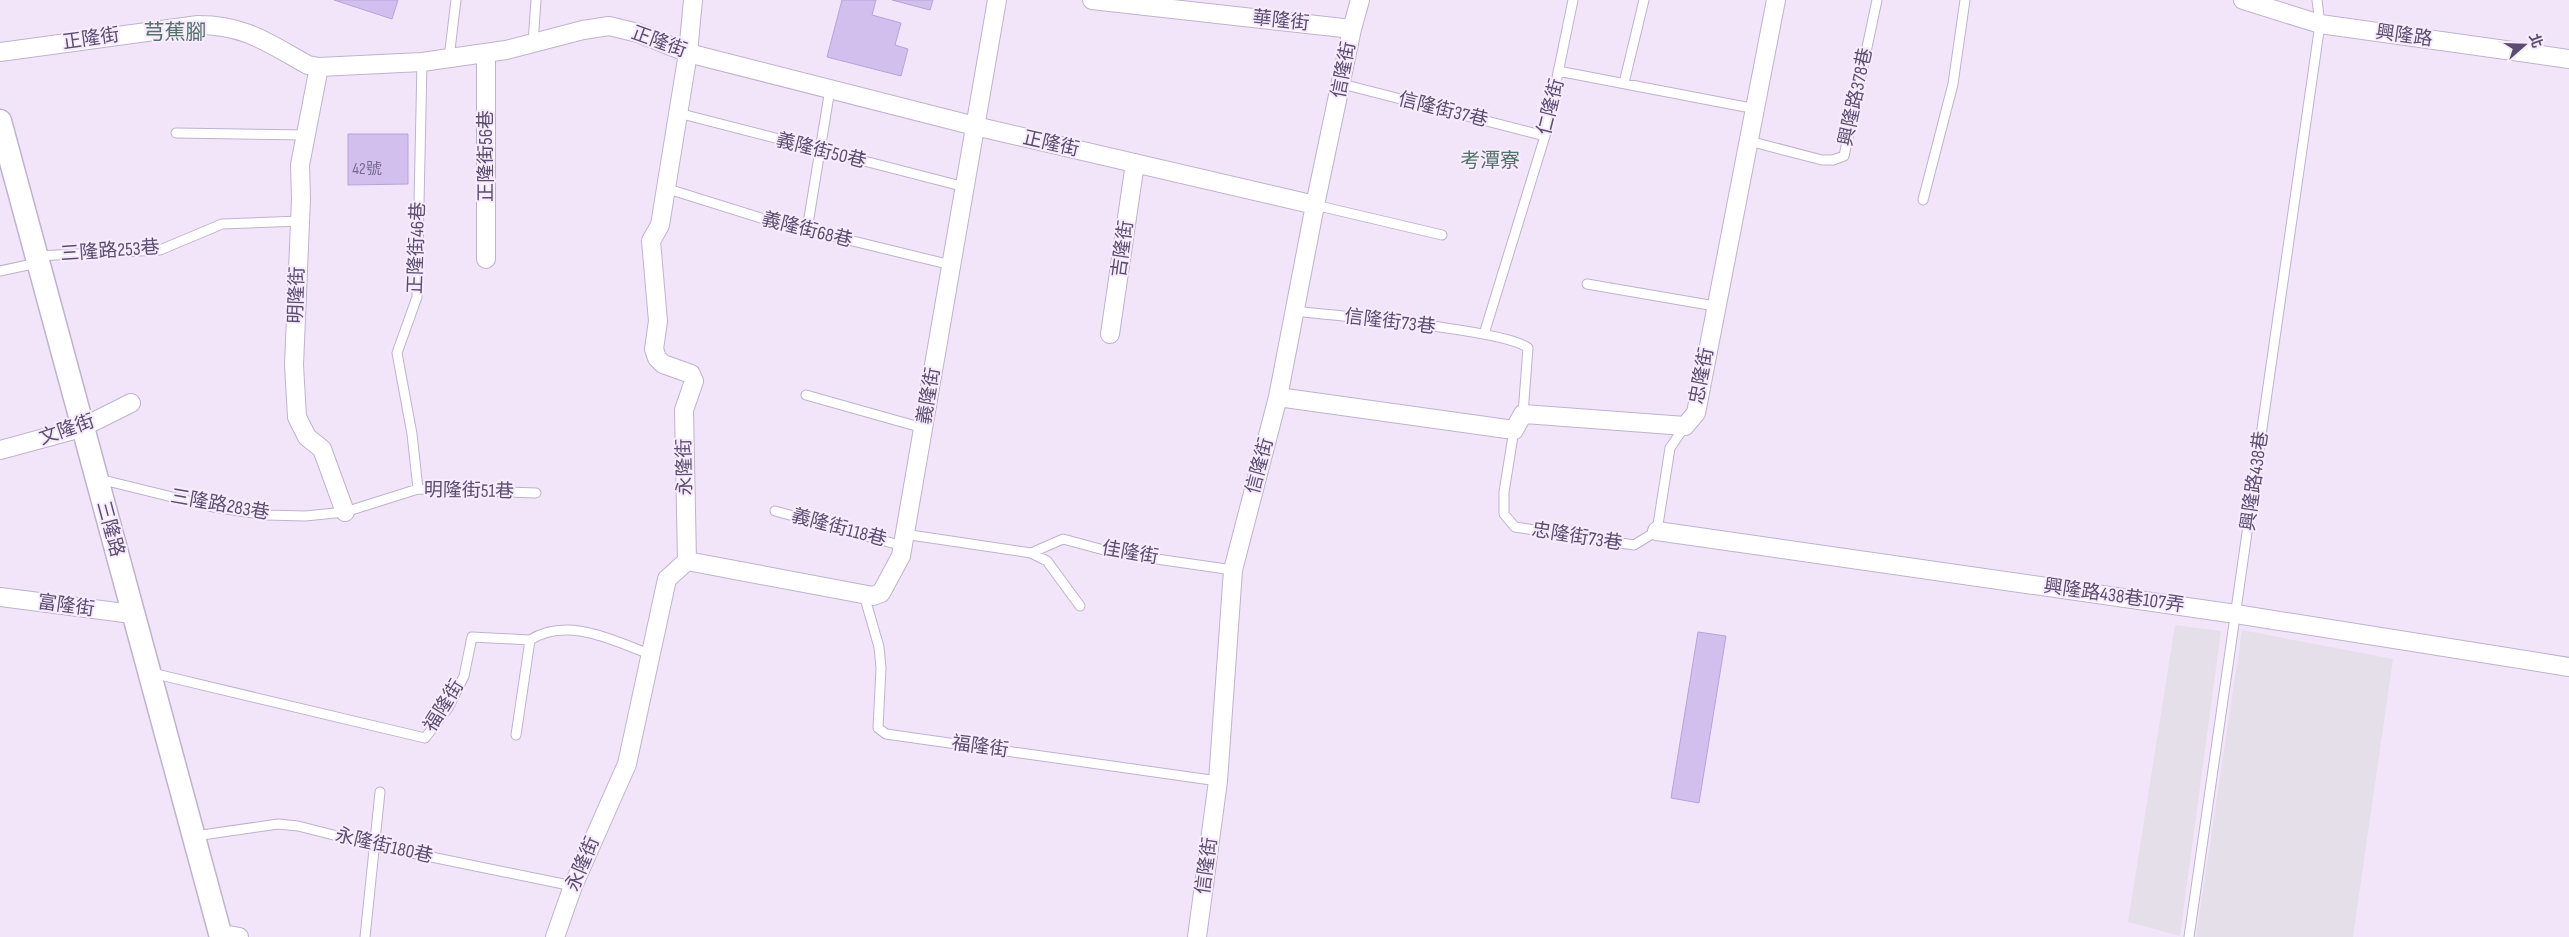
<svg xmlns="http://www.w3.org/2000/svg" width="2569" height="937" viewBox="0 0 2569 937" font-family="'Sofia Sans Condensed','Noto Sans TC',sans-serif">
<rect width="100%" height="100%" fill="#f2e5fa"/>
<path fill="#e5dfea" d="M 2175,625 L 2221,631 L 2180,936 L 2128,922 Z
M 2242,630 L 2393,659 L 2353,937 L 2196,937 Z"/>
<path fill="#d2bfed" stroke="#baa1de" d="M 334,0 L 398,0 L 392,19 Z
M 842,0 L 876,0 L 872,15 L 901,23 L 895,45 L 908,49 L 901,76 L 827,57 Z
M 892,0 L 933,0 L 930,10 Z
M 348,134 L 408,134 L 408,184 L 348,185 Z
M 1698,632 L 1726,636 L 1699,803 L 1671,798 Z"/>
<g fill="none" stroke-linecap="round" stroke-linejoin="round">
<defs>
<path id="service" d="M 533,43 L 536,0
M 449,58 L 456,0
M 1558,71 L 1756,109
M 1624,83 L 1644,0
M 1342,84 L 1545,136
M 678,113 L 965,187
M 176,133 L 306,135
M 1749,141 L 1822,160 L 1833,160 L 1844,156 L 1877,0
M 665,188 L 767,220 L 951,265
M 1923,200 L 1953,84 L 1965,0
M 1315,205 L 1442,235
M 807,230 L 830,89
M 36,256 L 160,250 L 222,224 L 300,221
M 0,271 L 37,263
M 1587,284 L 1715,306
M 1295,311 C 1335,316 1505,329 1528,348 L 1523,414
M 1484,334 L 1545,136 L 1573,0
M 806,395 L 923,428
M 1514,430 L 1504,492 L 1504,514 L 1515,527 L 1634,545 L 1657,531 L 1670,448 L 1685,426
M 99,479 L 213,507 L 266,515 L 305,516 L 345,512 L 418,489 L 536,493
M 418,489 L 412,434 L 397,353 L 417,297 L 422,62
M 775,511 L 903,546
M 904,534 L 1031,553 L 1047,561 L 1080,606
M 1031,553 L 1063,539 L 1115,553 L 1233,570
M 864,595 L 879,647 L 881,668 L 878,728 L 886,734 L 1218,781
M 152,673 L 425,738 L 448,708 L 464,676 L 472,637 L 530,640 C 568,616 614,641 652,655
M 516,735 L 530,640
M 195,836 L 278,824 L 298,826 L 373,845 L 573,886
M 365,937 L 380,792
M 2189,937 L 2320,24 L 2317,0"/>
<path id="minor" d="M 1092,0 L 1352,29
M 2243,0 L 2320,24 L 2569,59
M 0,52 L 198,25 C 245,25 268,43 308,65 L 319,67 L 422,62 L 506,50 L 583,30 L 609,26 L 638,33 L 688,53 L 975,126 L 1315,205
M 319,67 L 300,165 L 301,199 L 294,365 L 297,417 L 307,437 L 322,449 L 345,512
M 486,259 L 486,53
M 1110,334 L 1135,163
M 1278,397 L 1514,430 L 1523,414 L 1685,426 L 1696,413 L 1776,0
M 0,450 L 81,428 L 131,403
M 1657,531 L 2236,614 L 2569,667
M 687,561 L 873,596 L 881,593 L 901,556 L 997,0
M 0,597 L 132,614
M 220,934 L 239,937
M 555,937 L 573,886 L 627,764 L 667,579 L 687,561 L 684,410 L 694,381 L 691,374 L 663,364 L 657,358 L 654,349 L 658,321 L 651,241 L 660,225 L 688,53 L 693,0
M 1197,937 L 1218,781 L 1233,570 L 1278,397 L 1315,205 L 1352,29 L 1360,0"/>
<path id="tertiary" d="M 0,121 L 221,937"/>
</defs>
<use href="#service" stroke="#bfb2cf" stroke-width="11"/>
<use href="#minor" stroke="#bfb2cf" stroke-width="20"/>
<use href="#tertiary" stroke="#bfb2cf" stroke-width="25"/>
<use href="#service" stroke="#fff" stroke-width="9"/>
<use href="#minor" stroke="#fff" stroke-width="18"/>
<use href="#tertiary" stroke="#fff" stroke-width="22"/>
</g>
<g text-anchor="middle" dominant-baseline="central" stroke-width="4" stroke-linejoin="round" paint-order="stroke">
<g font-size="16" fill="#786a90">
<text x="367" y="169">42號</text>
</g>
<g font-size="19" fill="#5a4d71" stroke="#f7ebfd">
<text transform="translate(1281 21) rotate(6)">華隆街</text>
<text transform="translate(2404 36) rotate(8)">興隆路</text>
<text transform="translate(91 39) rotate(-8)">正隆街</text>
<text transform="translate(659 42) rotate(20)">正隆街</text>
<text transform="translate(1344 70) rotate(-79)">信隆街</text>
<text transform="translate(1856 97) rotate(-78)">興隆路378巷</text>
<text transform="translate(1551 107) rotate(-76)">仁隆街</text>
<text transform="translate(1443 110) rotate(14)">信隆街37巷</text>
<text transform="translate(1051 144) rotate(13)">正隆街</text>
<text transform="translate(821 151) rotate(14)">義隆街50巷</text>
<text transform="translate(486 156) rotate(-90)">正隆街56巷</text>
<text transform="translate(807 230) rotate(14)">義隆街68巷</text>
<text transform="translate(417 248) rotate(-88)">正隆街46巷</text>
<text transform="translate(1123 249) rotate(-82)">吉隆街</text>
<text transform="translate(110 251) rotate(-4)">三隆路253巷</text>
<text transform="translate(297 295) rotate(-88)">明隆街</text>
<text transform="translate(1390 322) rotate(7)">信隆街73巷</text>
<text transform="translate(1702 376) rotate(-79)">忠隆街</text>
<text transform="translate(929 396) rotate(-80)">義隆街</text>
<text transform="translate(67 430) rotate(-19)">文隆街</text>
<text transform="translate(1260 466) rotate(-75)">信隆街</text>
<text transform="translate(685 467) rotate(-91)">永隆街</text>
<text transform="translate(2255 481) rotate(-82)">興隆路438巷</text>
<text transform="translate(469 491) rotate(1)">明隆街51巷</text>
<text transform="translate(220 505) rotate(10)">三隆路283巷</text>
<text transform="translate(839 528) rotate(15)">義隆街118巷</text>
<text transform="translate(110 529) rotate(75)">三隆路</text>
<text transform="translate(1577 537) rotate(9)">忠隆街73巷</text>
<text transform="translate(1130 553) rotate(10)">佳隆街</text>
<text transform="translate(2114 596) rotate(8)">興隆路438巷107弄</text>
<text transform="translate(66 606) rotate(8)">富隆街</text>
<text transform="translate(444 706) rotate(-58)">福隆街</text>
<text transform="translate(980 747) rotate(8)">福隆街</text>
<text transform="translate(384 846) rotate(13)">永隆街180巷</text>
<text transform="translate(583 864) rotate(-67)">永隆街</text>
<text transform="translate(1207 866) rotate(-82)">信隆街</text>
</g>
<g font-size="20" fill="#537369" stroke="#f7ebfd">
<text x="1490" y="161">考潭寮</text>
</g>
<g font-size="21" fill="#537369" stroke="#f7ebfd">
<text x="175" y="32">芎蕉腳</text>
</g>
</g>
<g transform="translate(2524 45) rotate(70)" stroke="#f7ebfd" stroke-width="4" paint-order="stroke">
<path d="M0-4L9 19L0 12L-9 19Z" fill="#5a4d71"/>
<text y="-8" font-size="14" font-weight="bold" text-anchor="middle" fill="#5a4d71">北</text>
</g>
</svg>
